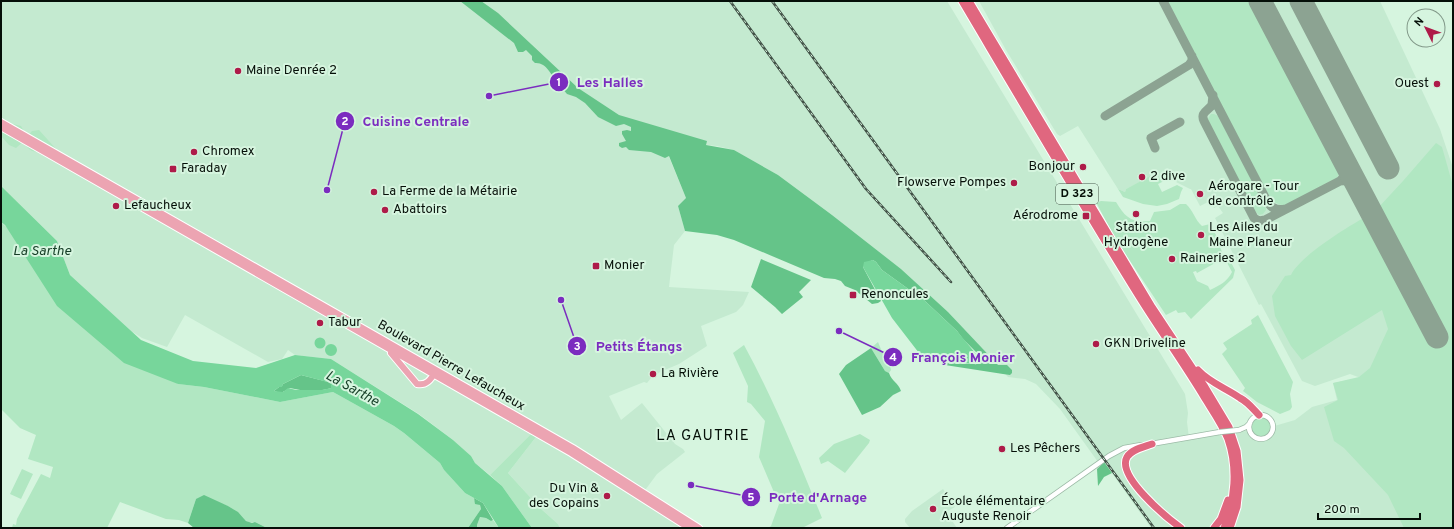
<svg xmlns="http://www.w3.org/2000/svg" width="1454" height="529" viewBox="0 0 1454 529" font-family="Overpass,sans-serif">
<rect width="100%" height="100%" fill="#d6f5df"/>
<path fill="#c4ead0" d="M 1,1 L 947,1 L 1185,394 L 1188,413 L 1187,422 L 1189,438 L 1246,431 L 1254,433 L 1256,435 L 1266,436 L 1269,433 L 1271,427 L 1295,420 L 1312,407 L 1337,400 L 1333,383 L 1361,378 L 1350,374 L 1315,386 L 1302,381 L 1268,317 L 1261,304 L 1259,305 L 1215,218 L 1223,213 L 1218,206 L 1214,208 L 1210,201 L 1200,206 L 1191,189 L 1190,189 L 1176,182 L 1170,171 L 1165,173 L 1166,179 L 1162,182 L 1156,174 L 1126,189 L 1125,192 L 1118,189 L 1078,126 L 1060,136 L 1057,134 L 1006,50 L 979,1 L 1380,1 L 1440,129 L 1453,168 L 1453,528 L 1151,528 L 1104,462 L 1110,458 L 1098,462 L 1060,409 L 1036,384 L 1025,379 L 1008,377 L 948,312 L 901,269 L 832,215 L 778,175 L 734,150 L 717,146 L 662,140 L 686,198 L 678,206 L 685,231 L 674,245 L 669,287 L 749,292 L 743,305 L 736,312 L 701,326 L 707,346 L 679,364 L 660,372 L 651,378 L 647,383 L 644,382 L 609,396 L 621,420 L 642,403 L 675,444 L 683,449 L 685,452 L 657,474 L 643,493 L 687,528 L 560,528 L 558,524 L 540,508 L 508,473 L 536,437 L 531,434 L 490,475 L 475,463 L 471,456 L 453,440 L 419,414 L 331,359 L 295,355 L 288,350 L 282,359 L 268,362 L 185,315 L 167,347 L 142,338 L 131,331 L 70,275 L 57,241 L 1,186 Z
M 943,489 L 955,507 L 946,512 L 957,528 L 910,528 L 905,522 L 905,519 L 912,511 Z"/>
<path fill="#b1e7c2" d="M 1166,1 L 1252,1 L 1340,170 L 1337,178 L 1286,205 L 1281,205 L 1272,201 Z
M 1211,114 L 1214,114 L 1218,116 L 1265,205 L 1266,210 L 1263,214 L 1259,215 L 1254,210 L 1209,124 L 1207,120 Z
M 4,124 L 13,124 L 21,126 L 27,137 L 32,131 L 39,130 L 66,160 Z
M 1,127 L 44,152 C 34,152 28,152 24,141 L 16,148 L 9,145 L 1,136 Z
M 1436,143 L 1442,147 L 1453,186 L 1453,528 L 1404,528 L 1388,495 L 1344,448 L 1334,441 L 1324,407 L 1338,400 L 1333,383 L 1359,377 L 1370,368 L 1388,329 L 1382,310 L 1302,360 L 1291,346 L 1275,316 L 1272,296 L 1285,276 L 1291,275 C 1300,256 1346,228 1365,217 L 1430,341 L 1444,334 L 1378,208 L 1403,181 Z
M 1156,173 L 1162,182 L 1158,184 L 1162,192 L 1177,185 L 1183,188 L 1181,192 L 1179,199 L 1167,204 L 1157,206 L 1143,204 L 1123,197 L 1118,189 L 1125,192 L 1126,189 Z
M 1101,201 L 1116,202 C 1125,217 1131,223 1150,221 L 1154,212 L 1170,210 L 1180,204 L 1186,204 C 1193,210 1195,220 1202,226 L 1210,224 L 1222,246 L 1220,247 L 1222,252 L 1214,256 L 1217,262 L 1197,273 L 1196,271 L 1193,272 L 1197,281 L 1208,286 L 1210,290 C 1220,285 1227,282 1232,272 L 1224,257 L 1227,255 L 1235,270 L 1233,278 L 1191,319 L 1185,312 L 1178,313 L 1176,310 L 1166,315 L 1116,240 L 1097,204 L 1098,202 Z
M 1,222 L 178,384 L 204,387 L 280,402 L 333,392 L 394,426 L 404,433 L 440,463 L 444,470 L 465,493 L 474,498 L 474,500 L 480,505 L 481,509 L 468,528 L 267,528 L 255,522 C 246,525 243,516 237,512 C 225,502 210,501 196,499 L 188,523 L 179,520 L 166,519 L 120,502 L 107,528 L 12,528 L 13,524 L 16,525 L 17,519 L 41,474 L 50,478 L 53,467 L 28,459 L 36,435 L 20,428 L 1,409 Z
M 1258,315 L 1293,382 L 1290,394 L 1292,407 L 1290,410 L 1280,414 L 1257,402 L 1243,391 L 1245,388 L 1222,354 L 1227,349 L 1223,343 L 1252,324 L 1251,320 Z
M 878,342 L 885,359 L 889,360 L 891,370 L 889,373 L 885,371 L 871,348 Z
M 744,345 C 774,400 798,459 822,518 L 802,528 L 768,528 L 771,526 L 779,504 L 759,457 L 765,421 L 751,404 L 747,402 L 748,386 L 733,353 Z
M1251 427a10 10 0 1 1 20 0a10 10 0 1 1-20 0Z
M 531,434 L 536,437 L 508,473 L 540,508 L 558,524 L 560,528 L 532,528 L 502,486 L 490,475 Z
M 860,434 L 870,440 L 869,443 L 845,473 L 828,461 L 821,464 L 819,458 L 834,444 Z
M 22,469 L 33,474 L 21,499 L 10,494 Z
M 480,517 L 486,518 L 491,521 L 493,520 L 499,528 L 477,528 L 477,525 Z"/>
<path fill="#65c489" d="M 460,1 L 481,1 L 498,13 L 578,88 L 619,115 L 707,141 L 706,145 L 734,150 L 778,175 L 832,215 L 901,269 L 948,312 L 998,365 L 1007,365 L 1012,370 L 1012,373 L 1010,375 L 1003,374 L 945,365 L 945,363 L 972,364 L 981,362 L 979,355 L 963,339 L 957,331 L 925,301 L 882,270 L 876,262 L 873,260 L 868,262 L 863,267 L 881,301 L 878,303 L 872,304 L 855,290 L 845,286 L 841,281 L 835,279 L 824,278 L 734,240 L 717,235 L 685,231 L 678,206 L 686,198 L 669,156 L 665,158 L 651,152 L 629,150 L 626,147 L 622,148 L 619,146 L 619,143 L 626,141 L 622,134 L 622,131 L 627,130 L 631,131 L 631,127 L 624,124 L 616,126 L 598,117 L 585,103 L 576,97 L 567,94 L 561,87 L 557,88 L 555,85 L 556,83 C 552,75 546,62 535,63 L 532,60 L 532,56 L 526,50 L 523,52 L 518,52 L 514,43 Z
M 761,259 L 811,280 L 799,292 L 803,297 L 782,314 L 775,307 L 751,287 Z
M 871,348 L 885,371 L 889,373 C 892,382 898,382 901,391 L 893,395 L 880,407 L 862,415 L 839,374 L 846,365 Z
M 301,375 L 332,383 L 331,388 C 320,392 301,391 290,388 L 281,393 L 274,391 L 279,387 L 282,386 L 283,384 Z
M 1104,462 L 1112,473 L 1104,477 L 1098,486 L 1097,469 Z
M 204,495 L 228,506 L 238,512 L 246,521 L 252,523 L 255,522 L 267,528 L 194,528 L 188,523 L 196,499 Z
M 474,498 L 483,503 L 493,520 L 491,521 L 486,518 L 480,517 L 477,525 L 477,528 L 468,528 L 481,509 L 480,505 L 475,504 Z"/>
<path fill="#77d69b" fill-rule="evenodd" d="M 1,186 L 57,241 L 70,275 L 141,340 L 193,361 L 256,368 L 295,355 L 331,359 L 418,414 L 453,440 L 471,456 L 475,463 L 502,486 L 532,528 L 499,528 L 483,503 L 465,493 L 444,470 L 440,463 L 404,433 L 394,426 L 333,392 L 280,402 L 204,387 L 178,384 L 124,363 L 57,306 L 5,225 L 1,222 ZM 301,375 L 331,383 L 331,388 L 322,390 L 296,390 L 288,388 L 283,392 L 274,391 L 279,387 L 282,387 L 283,384 Z
M 873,260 L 876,262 L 882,270 L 925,301 L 957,331 L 981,360 L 981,362 L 972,364 L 965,363 L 932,362 L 925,355 L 919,353 L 892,318 L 863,267 L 864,262 Z
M314.5 343a5.5 5.5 0 1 1 11 0a5.5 5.5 0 1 1-11 0Z
M325 350a6 6 0 1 1 12 0a6 6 0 1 1-12 0Z"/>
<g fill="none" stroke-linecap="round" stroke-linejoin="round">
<path stroke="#8ca392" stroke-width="9" d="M 1163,1 L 1267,201 C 1271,208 1277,211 1285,209
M 1213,95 L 1212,105 C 1208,111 1200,112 1204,121 L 1254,218 L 1259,221 L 1265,220 L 1340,181 C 1346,175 1347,169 1345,162
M 1105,116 L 1189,65 L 1192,61 L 1192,56
M 1155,148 L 1151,138 L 1180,122
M 1340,181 C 1349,180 1353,183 1359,189"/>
<path stroke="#8ca392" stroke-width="23" d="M 1260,1 L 1437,337
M 1301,1 L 1388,168"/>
<defs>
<path id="minor" d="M1249 427a12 12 0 1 1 24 0a12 12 0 1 1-24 0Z
M 1239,430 L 1246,427 L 1250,423
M 1151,444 L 1220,432
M 1007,528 L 1109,456 L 1124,448 L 1141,445"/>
<path id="major" d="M 1,122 L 573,448 L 699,528
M 1,127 L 571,453 L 689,528
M 391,353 L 417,384 C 426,386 431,380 435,372"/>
<path id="highway" d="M 962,1 C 1020,99 1078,198 1138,295 C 1159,329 1183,362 1204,397 C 1212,410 1222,424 1228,439 C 1238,468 1235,500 1224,528
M 969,1 L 1152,307 L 1205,387 L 1229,427 L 1237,451 L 1240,480 L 1237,507 L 1230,528
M 1198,370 C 1210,383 1226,388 1240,398 C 1248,402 1253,409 1259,415
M 1152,444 C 1144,447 1132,449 1127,457 C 1116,476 1167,518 1181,528
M 1214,528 L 1221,519 L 1228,500"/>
</defs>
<use href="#minor" stroke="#9dbba7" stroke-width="6"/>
<use href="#major" stroke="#fff" stroke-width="8"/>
<use href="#highway" stroke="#fff" stroke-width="9"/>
<use href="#minor" stroke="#fff" stroke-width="4.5"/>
<use href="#major" stroke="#eca4b2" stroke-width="6"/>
<use href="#highway" stroke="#e0677f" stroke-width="7"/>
<defs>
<path id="rail" d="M 730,1 L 866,189 L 951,282
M 772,1 L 1154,528"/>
</defs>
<use href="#rail" stroke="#415146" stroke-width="2.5"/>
<use href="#rail" stroke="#d6f5df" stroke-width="1" stroke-dasharray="3" stroke-linecap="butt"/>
<defs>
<path id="minor-bridge" d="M 1220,432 L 1239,430"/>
</defs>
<use href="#minor-bridge" stroke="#9dbba7" stroke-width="6" stroke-linecap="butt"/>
<use href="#minor-bridge" stroke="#fff" stroke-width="4.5"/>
</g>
<g fill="#ae1b49" stroke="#d6f5df" stroke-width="1.5">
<circle cx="238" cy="71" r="4"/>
<circle cx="1437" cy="84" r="4"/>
<circle cx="194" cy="152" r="4"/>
<circle cx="1083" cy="167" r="4"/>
<rect x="169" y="165" width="8" height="8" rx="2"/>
<circle cx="1142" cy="177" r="4"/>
<circle cx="1014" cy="183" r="4"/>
<circle cx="374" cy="192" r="4"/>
<circle cx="1200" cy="194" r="4"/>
<circle cx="116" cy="206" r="4"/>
<circle cx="385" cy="210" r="4"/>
<circle cx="1136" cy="214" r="4"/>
<rect x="1082" y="212" width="8" height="8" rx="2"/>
<circle cx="1201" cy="235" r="4"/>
<circle cx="1172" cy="259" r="4"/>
<rect x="592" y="262" width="8" height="8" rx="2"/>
<rect x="849" y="291" width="8" height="8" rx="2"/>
<circle cx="320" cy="323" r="4"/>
<circle cx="1096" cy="344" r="4"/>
<circle cx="653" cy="374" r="4"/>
<circle cx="1002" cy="449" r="4"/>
<circle cx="607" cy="496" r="4"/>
<circle cx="933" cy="509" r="4"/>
</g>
<g text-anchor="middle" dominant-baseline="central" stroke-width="4" stroke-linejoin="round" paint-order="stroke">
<rect fill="#d6f5df" stroke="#445448" stroke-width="1" x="1056" y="184" width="42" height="20" rx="3"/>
<g font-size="12" font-weight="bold" fill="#050f08">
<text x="1077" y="194">D 323</text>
</g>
<g font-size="13" fill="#050f08" stroke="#d6f5df" text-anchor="start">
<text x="246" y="71">Maine Denrée 2</text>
<text x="1429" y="84" text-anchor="end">Ouest</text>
<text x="202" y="152">Chromex</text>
<text x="1075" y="167" text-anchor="end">Bonjour</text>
<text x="181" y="169">Faraday</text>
<text x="1150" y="177">2 dive</text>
<text x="1006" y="183" text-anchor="end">Flowserve Pompes</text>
<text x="1208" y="187">Aérogare - Tour<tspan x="1208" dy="15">de contrôle</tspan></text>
<text x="382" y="192">La Ferme de la Métairie</text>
<text x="124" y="206">Lefaucheux</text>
<text x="393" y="210">Abattoirs</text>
<text x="1078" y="216" text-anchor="end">Aérodrome</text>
<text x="1136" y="228" text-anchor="middle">Station<tspan x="1136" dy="15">Hydrogène</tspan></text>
<text x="1209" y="228">Les Ailes du<tspan x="1209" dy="15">Maine Planeur</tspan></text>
<text x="1180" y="259">Raineries 2</text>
<text x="604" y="266">Monier</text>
<text x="861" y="295">Renoncules</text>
<text x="328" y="323">Tabur</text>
<text x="1104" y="344">GKN Driveline</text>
<text x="661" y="374">La Rivière</text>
<text x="1010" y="449">Les Pêchers</text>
<text x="599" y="489" text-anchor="end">Du Vin &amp;<tspan x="599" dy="15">des Copains</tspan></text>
<text x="941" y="502">École élémentaire<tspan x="941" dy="15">Auguste Renoir</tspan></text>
</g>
<g font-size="13" fill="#050f08" stroke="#d6f5df">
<text transform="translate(451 366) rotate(30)">Boulevard Pierre Lefaucheux</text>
</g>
<g font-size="14" font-style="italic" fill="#163e27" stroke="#d6f5df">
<text x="42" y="251">La Sarthe</text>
<text transform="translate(352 389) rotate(29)">La Sarthe</text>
</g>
<g font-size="15" letter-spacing="1" fill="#050f08" stroke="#d6f5df">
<text x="703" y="436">LA GAUTRIE</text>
</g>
</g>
<path fill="none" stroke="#7b2cbf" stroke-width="1.5" d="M489 96L559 82M327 190L345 121M561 300L577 346M839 331L893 357M691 485L751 497"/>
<g fill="#7b2cbf" stroke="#d6f5df" stroke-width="1.5">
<circle cx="489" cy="96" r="4"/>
<circle cx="327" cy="190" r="4"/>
<circle cx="561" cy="300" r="4"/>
<circle cx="839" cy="331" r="4"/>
<circle cx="691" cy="485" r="4"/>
<circle cx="559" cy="82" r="10"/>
<circle cx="345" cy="121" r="10"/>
<circle cx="577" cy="346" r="10"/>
<circle cx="893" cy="357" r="10"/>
<circle cx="751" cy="497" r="10"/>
</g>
<g font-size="12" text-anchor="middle" font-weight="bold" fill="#fff">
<text x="559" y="86">1</text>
<text x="345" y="125">2</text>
<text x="577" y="350">3</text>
<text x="893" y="361">4</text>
<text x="751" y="501">5</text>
</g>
<g font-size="14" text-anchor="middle" font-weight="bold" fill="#7b2cbf" stroke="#d6f5df" stroke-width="4" stroke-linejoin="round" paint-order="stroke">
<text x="610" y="87">Les Halles</text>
<text x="416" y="126">Cuisine Centrale</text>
<text x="639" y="351">Petits Étangs</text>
<text x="963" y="362">François Monier</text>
<text x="818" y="502">Porte d'Arnage</text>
</g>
<rect width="1454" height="529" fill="none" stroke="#050f08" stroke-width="4"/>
<g transform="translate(1426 28) rotate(312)"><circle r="19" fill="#d6f5df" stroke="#829989"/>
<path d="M0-3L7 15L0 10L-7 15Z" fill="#ae1b49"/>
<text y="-6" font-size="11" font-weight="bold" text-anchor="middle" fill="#050f08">N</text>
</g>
<path d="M1318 513v6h102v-6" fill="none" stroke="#050f08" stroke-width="2"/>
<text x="1324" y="513" font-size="12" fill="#050f08" stroke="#d6f5df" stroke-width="3" paint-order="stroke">200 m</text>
</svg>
